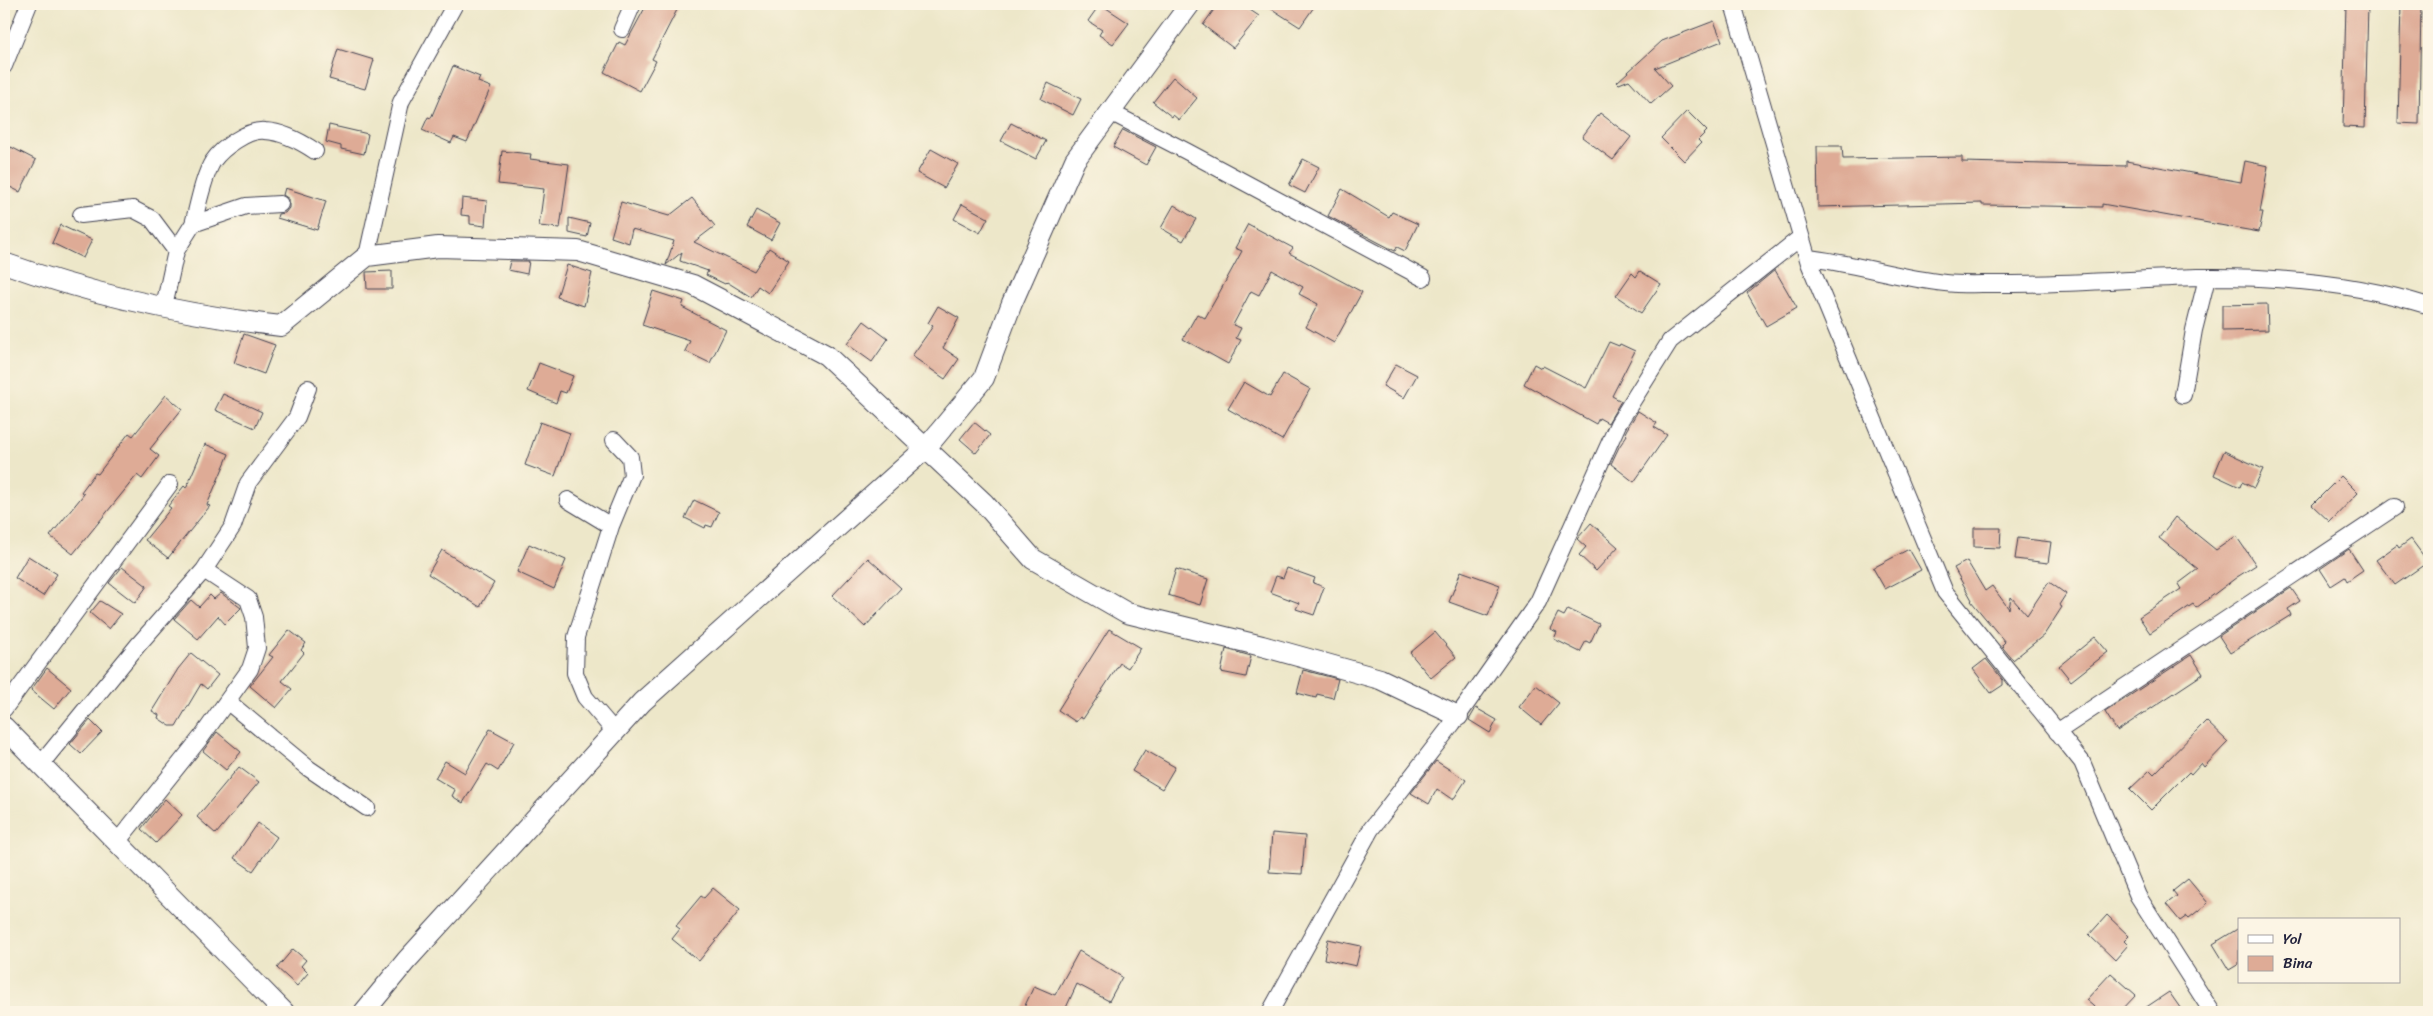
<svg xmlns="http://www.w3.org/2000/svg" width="2433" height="1016" viewBox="0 0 2433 1016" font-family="Sriracha,sans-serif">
<rect width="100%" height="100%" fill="#fcf5e5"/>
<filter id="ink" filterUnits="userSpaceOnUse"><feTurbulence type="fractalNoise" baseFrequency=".02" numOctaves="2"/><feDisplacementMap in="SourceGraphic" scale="10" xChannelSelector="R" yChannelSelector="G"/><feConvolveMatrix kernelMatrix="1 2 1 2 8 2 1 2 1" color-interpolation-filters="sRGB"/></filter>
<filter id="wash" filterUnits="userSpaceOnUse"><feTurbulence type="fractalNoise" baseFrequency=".0096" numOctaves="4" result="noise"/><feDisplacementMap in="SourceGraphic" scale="20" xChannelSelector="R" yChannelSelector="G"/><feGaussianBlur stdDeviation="1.12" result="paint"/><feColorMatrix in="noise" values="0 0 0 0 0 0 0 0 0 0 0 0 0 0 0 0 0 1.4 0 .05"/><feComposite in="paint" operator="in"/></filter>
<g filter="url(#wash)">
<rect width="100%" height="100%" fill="#ede7c9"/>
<g id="blocks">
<path fill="#deab96" d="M 647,4 L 680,4 L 652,59 L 656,61 L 640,91 L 604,72 L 619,42 L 625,45 Z
M 1100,4 L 1129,23 L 1113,44 L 1099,35 L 1102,30 L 1088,21 Z
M 1218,4 L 1241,4 L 1259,16 L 1233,48 L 1203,25 Z
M 1264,4 L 1316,4 L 1300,27 Z
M 2346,4 L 2368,4 L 2365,128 L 2343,127 Z
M 2401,4 L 2421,4 L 2419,124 L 2398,123 Z
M 1714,21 L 1722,41 L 1655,68 L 1671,86 L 1651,104 L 1629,80 L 1619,84 L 1617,82 L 1662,41 Z
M 338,49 L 374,60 L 365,89 L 329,79 Z
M 453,66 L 480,77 L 478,82 L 491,87 L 467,142 L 454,137 L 451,143 L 422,130 L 428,117 L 431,118 Z
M 1173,77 L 1197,98 L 1179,120 L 1173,115 L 1172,117 L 1153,102 Z
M 1048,83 L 1081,99 L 1073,115 L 1041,99 Z
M 1687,111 L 1707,131 L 1698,140 L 1701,143 L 1684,161 L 1661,138 Z
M 1600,113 L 1631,137 L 1613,160 L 1582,137 Z
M 1011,123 L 1046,141 L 1036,159 L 1001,141 Z
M 329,125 L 368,134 L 364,154 L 341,149 L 341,146 L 326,142 Z
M 1123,130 L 1156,147 L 1146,165 L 1113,147 Z
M 1817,146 L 1842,146 L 1843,159 L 1962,157 L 1962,162 L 2126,166 L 2126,161 L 2241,182 L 2245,161 L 2268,166 L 2260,212 L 2263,212 L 2259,232 L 2102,204 L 2102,207 L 1982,205 L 1982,203 L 1818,207 Z
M 11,147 L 36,160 L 20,192 L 4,184 L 4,162 Z
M 931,149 L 958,164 L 944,188 L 917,173 Z
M 502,151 L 531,154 L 530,159 L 569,164 L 560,228 L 539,226 L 544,189 L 498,184 Z
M 1303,159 L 1319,167 L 1305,193 L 1289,185 Z
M 285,188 L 326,201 L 317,230 L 277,218 L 278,214 L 285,213 L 289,208 L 289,199 L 283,195 Z
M 1342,189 L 1389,217 L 1392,212 L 1418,224 L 1405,251 L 1397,247 L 1395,251 L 1328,216 Z
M 462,198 L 487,201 L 485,226 L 470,224 L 470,216 L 461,215 Z
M 692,198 L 715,226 L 694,242 L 754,271 L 769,248 L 789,261 L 768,293 L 758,286 L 751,297 L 727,282 L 725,284 L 706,275 L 708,271 L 680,261 L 682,252 L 666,265 L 674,241 L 632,229 L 629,243 L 611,237 L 621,202 L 669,216 Z
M 962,204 L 988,218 L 980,233 L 954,219 Z
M 1174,205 L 1196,219 L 1183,241 L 1161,228 Z
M 756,210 L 780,223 L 771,240 L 747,227 Z
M 569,218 L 590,223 L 587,237 L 569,233 Z
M 1248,224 L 1293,248 L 1289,253 L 1362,292 L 1334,343 L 1306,327 L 1318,304 L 1299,294 L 1303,287 L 1272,270 L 1259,295 L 1251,291 L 1233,325 L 1241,328 L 1236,338 L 1241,340 L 1228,364 L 1183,339 L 1197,314 L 1205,318 L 1218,295 L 1242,251 L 1235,248 Z
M 60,225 L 92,240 L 83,258 L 52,243 Z
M 510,261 L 529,261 L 527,274 L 508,270 Z
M 567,265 L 592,273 L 584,306 L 557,297 Z
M 1775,270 L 1797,308 L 1766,326 L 1747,293 Z
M 392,271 L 392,289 L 367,289 L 366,272 Z
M 1640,271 L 1661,284 L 1641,313 L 1616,296 L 1632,273 L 1636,277 Z
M 653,291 L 684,301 L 682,307 L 726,330 L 710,363 L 685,351 L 690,341 L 642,325 Z
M 2267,304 L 2268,330 L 2222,331 L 2222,305 Z
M 938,306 L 959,318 L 943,348 L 959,359 L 945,379 L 912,356 L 933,326 L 928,323 Z
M 864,321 L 888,339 L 872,362 L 847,344 Z
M 244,334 L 275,345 L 264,374 L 234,363 Z
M 1609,342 L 1619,346 L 1620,344 L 1635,351 L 1612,396 L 1621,401 L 1608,423 L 1599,418 L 1596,424 L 1524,384 L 1534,364 L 1541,368 L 1543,366 L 1586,388 Z
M 539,363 L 573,376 L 566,393 L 560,391 L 556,403 L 528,391 Z
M 1396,364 L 1417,375 L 1404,398 L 1383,386 Z
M 1283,374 L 1310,389 L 1282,440 L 1228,409 L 1244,382 L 1270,397 Z
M 223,394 L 262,412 L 255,428 L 215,410 Z
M 166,395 L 182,409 L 150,449 L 159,456 L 142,479 L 137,475 L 73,554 L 50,536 L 84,494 L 81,492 L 95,473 L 98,474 L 129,433 L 133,436 Z
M 1638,411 L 1657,423 L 1654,427 L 1667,435 L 1634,482 L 1611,464 L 1619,447 L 1627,435 L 1625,433 L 1627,429 Z
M 540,422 L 570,433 L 555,476 L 525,465 Z
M 974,422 L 990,435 L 976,453 L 960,439 Z
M 205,444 L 229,454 L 207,505 L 210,506 L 168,558 L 145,540 L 171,508 L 168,506 L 184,486 L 186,488 Z
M 2224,451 L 2263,469 L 2254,488 L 2242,482 L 2240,487 L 2214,475 Z
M 2341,476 L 2358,493 L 2330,522 L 2312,505 Z
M 694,500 L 719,512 L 712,527 L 706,525 L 705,528 L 685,518 Z
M 2175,517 L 2216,550 L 2236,536 L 2256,565 L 2237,577 L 2196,608 L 2193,604 L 2150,633 L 2139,617 L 2181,589 L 2178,584 L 2198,569 L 2159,538 Z
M 1591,523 L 1618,547 L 1596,571 L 1579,555 L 1586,547 L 1577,539 Z
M 1974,528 L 2001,528 L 2000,548 L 1974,547 Z
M 2018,538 L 2051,542 L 2048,563 L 2015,559 Z
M 2411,539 L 2428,562 L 2395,585 L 2376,560 L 2397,545 L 2399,548 Z
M 529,544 L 566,560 L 554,589 L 517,572 Z
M 1909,549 L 1921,570 L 1885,589 L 1873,568 Z
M 2349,549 L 2363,570 L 2347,581 L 2345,577 L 2331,586 L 2320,569 Z
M 442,550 L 494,583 L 480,607 L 428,574 Z
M 28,556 L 57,574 L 43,596 L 15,578 Z
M 868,558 L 901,588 L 865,627 L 832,596 Z
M 1967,561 L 1985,591 L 1992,586 L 2009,609 L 2011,597 L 2027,615 L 2049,582 L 2066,594 L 2059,605 L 2062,607 L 2044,635 L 2013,660 L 2003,648 L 2002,645 L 2005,642 L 1971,601 L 1972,600 L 1954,568 Z
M 122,567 L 147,586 L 135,603 L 109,583 Z
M 1287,568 L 1315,578 L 1313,583 L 1324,587 L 1314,615 L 1296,609 L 1299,603 L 1270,592 L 1276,576 L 1283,578 Z
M 1176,569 L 1208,579 L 1200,605 L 1168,595 Z
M 1461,571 L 1500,585 L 1488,616 L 1449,602 Z
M 2291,588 L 2300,601 L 2288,609 L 2291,615 L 2230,653 L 2219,636 Z
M 221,593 L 241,608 L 225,624 L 218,616 L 198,639 L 174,619 L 191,600 L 199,607 L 210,595 L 214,599 Z
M 100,601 L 121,614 L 109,629 L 90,613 Z
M 1568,609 L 1599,624 L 1590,643 L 1586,641 L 1580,652 L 1554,639 L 1557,632 L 1550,629 L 1558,613 L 1564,616 Z
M 1109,629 L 1141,648 L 1128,668 L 1120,663 L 1083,719 L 1080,717 L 1076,722 L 1058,710 Z
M 289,630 L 306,643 L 301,650 L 304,653 L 282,681 L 292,689 L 276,708 L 250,686 L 273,657 L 269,655 Z
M 1435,632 L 1456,657 L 1431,678 L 1410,653 Z
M 2095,637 L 2108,652 L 2071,681 L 2059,666 Z
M 1226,649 L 1251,656 L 1246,677 L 1221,672 Z
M 191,653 L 218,675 L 207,689 L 201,684 L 176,726 L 170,726 L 158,718 L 159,715 L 152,711 L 178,669 Z
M 2191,655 L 2203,674 L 2117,731 L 2105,712 Z
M 1986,659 L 2003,680 L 2003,685 L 1991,693 L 1973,669 Z
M 47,668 L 71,688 L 54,709 L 31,690 Z
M 1303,670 L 1338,679 L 1333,698 L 1317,694 L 1316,698 L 1297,693 Z
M 1536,685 L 1559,703 L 1541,725 L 1519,707 Z
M 1476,708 L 1497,720 L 1490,733 L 1469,720 Z
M 90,720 L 102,732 L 81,754 L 70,744 Z
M 2206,721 L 2228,742 L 2204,767 L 2201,763 L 2191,774 L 2189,772 L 2151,810 L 2130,789 L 2150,770 L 2154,774 Z
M 490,729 L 514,742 L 498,771 L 487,764 L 463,803 L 452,796 L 455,790 L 435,778 L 445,761 L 465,773 Z
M 217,732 L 241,752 L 226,770 L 203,751 Z
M 1145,750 L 1175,767 L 1162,789 L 1132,771 Z
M 1436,761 L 1466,780 L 1453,800 L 1437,789 L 1429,804 L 1411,793 Z
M 239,767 L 259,782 L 216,834 L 197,817 Z
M 165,799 L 182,815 L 156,843 L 141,829 Z
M 258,823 L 277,837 L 253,871 L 234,858 Z
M 1272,833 L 1305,836 L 1302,874 L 1269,872 Z
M 2188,879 L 2208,903 L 2189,918 L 2187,916 L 2180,921 L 2166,904 L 2177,896 L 2173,891 Z
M 713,888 L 740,910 L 699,961 L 672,939 L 680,929 L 676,926 L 701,896 L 704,898 Z
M 2107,915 L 2129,936 L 2124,941 L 2128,945 L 2115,960 L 2089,935 Z
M 2239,928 L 2239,964 L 2229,970 L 2213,944 Z
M 1328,939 L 1361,946 L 1356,966 L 1324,959 Z
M 293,949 L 306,960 L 301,966 L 308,973 L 297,986 L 277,968 Z
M 1079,951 L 1122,977 L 1109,1001 L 1077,984 L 1064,1012 L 1022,1012 L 1034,986 L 1055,995 Z
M 2111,973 L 2136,995 L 2120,1012 L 2100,1012 L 2086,1000 Z
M 2169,992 L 2183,1012 L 2139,1012 Z"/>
</g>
</g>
<g filter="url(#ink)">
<use href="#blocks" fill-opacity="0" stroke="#404050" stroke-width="1"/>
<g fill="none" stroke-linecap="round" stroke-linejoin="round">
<defs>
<path id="minor" d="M 1733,4 L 1809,263 L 1945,592 L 2082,762 L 2138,896 L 2212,1012
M 622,29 L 633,4
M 4,66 L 29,4
M 1110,112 L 1186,151 L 1423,278
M 81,215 L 133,209 L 152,219 L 176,251
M 193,224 C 198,206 203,177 213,161 C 222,148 248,129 265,131 C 283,132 300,141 315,151
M 367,256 L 401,102 L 455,4
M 1808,258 C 1854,263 1898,278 1945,283 C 1961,285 1978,284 1994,284 C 2062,285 2130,279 2198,277 C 2273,276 2357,283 2429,306
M 164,306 L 176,251 L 193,224 L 246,206 L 280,204
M 2183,395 L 2194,330 L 2207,278
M 614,440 L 630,457 L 632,475 L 611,526 L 576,637 L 575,673 L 585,697 L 615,732
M 568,500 L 611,526
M 227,701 L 308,768 L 367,808
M 4,709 L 170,484
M 2057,732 L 2395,507
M 41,764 L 138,645 L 204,570 L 233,526 L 248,483 L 297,417 L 308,388
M 118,841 L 202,736 L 250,669 L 257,648 L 254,617 L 248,599 L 204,570
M 1270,1012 L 1371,829 L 1453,723 L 1538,602 L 1618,424 L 1670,341 L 1801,237"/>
<path id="tertiary" d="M 4,263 C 92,295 187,315 281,326 L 367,256 L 438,247 L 578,251 L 693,285 L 826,355 L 984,503 L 1033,559 L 1127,613 L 1262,646 L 1380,679 L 1458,716
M 4,727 L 284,1012
M 364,1012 L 406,961 L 642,702 L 926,448 L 984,378 L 1012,303 L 1075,160 L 1190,4"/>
</defs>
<use href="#minor" stroke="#404050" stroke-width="18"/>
<use href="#tertiary" stroke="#404050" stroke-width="22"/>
<use href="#minor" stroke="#fff" stroke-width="16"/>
<use href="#tertiary" stroke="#fff" stroke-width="20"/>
</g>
</g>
<rect width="2433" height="1016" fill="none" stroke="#fcf5e5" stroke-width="20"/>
<rect x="2238" y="918" width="162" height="65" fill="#fcf5e5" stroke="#a5a1a1"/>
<rect x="2248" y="935" width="25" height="8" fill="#ffffff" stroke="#a5a1a1"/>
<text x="2283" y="944" font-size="15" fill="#22223b">Yol</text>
<rect x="2248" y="956" width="25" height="15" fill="#deab96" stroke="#a5a1a1"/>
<text x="2283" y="968" font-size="15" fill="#22223b">Bina</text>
</svg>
